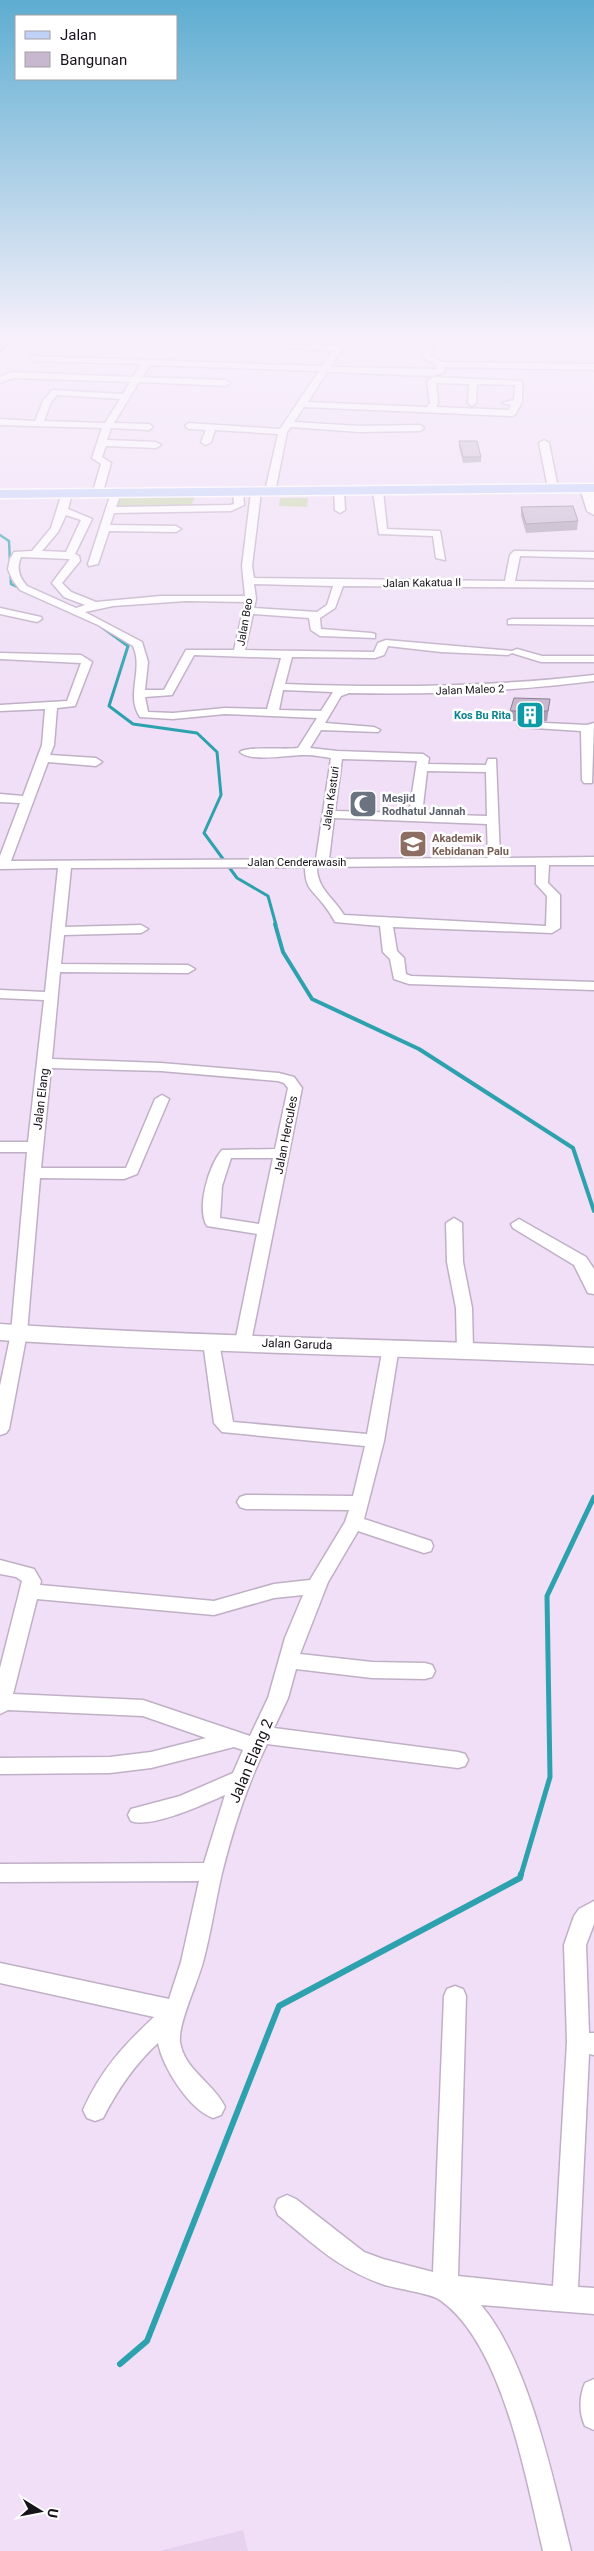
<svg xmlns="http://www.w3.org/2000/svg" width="594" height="2551" viewBox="0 0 594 2551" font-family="Roboto,sans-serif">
<rect width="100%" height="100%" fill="#f0dff6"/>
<path fill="#e6d1ee" d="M 243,2530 L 248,2551 L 159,2551 Z"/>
<path fill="#c6d6a6" d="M 122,488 L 199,489 L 190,508 L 112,509 L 112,494 Z
M 280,498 L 308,498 L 307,507 L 279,506 Z"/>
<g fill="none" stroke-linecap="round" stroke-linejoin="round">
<path stroke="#2da2ae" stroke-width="2.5" d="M 0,351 L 16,337
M 0,535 L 9,541 L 11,584 L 22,589"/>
<path stroke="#2da2ae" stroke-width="3" d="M 99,625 L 128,646 L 109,706 L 133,724 L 197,733 L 217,752 L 221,795 L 204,833 L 237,878 L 268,896 L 276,925"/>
<path stroke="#2da2ae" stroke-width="4" d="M 275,924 L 283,952 L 312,999 L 419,1049 L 573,1148 L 594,1211"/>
<path stroke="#2da2ae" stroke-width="5" d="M 521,1875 L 550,1777 L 547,1596 L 594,1497"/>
<path stroke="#2da2ae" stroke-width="6" d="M 120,2364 L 147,2341 L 279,2006 L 520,1878 L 521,1874"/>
<defs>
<path id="street" d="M 342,337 L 350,337 L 331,367 L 437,369 L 436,365 L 423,357 L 426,337 L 434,337 L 431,356 L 442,362 L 594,364 L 594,370 L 445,367 L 444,373 L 431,376 L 327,372 L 308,402 L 427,407 L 430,403 L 427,381 L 434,377 L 522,381 L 522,402 L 515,415 L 512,416 L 304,407 L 294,422 L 359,426 L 420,425 L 424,428 L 420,431 L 359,432 L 291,427 L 287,432 L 276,487 L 271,490 L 266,487 L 278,434 L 215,430 L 211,442 L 206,445 L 201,442 L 206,430 L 189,429 L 185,426 L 189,423 L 280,429 L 319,371 L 150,365 L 142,377 L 226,380 L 230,383 L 226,386 L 139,382 L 114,423 L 149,424 L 153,427 L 149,430 L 111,428 L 107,440 L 156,442 L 161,445 L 156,448 L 106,446 L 102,457 L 111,463 L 104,488 L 99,491 L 94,488 L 101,464 L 92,458 L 102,428 L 0,425 L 0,419 L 35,421 L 43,401 L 52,390 L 123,394 L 130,382 L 13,378 L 0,383 L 0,377 L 12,372 L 133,377 L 141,364 L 35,361 L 31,358 L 32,356 L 322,366 L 332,351 L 283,348 L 279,346 L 283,344 L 336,346 ZM 436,383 L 469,384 L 468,403 L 472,406 L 476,403 L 477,384 L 515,385 L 514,400 L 502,403 L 511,405 L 509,410 L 436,407 L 438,403 ZM 57,395 L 120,399 L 105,423 L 44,421 L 51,402 Z
M 505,337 L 513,337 L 510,348 L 503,346 Z
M 128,338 L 193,340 L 197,342 L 193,344 L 125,342 L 125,338 Z
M 544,440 L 549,443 L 557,483 L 552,486 L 547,483 L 539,443 Z
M 339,488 L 344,491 L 345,510 L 340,513 L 335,510 L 334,491 Z
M 378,488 L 383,491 L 387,529 L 440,531 L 445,560 L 436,558 L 433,536 L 379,534 L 373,491 Z
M 256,489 L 261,492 L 252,566 L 254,578 L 505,581 L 510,555 L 514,551 L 594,552 L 594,558 L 520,556 L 515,581 L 594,582 L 594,588 L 343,586 L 335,608 L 320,618 L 321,629 L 371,633 L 375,634 L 375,638 L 320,636 L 311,630 L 309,618 L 253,614 L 245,650 L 374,652 L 378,643 L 386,640 L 512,651 L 517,649 L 542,656 L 594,656 L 594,662 L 541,662 L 512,653 L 508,655 L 441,652 L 388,646 L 384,655 L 375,658 L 292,657 L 285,684 C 389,688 491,687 594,675 L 594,681 C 513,691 431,695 349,693 L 341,696 L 325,723 L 374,727 L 380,730 L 378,732 L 321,730 L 310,748 L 337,751 L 423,754 L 429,758 L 428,764 L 486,765 L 488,759 L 496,759 L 500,858 L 594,857 L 594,865 L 549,865 L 548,883 L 560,895 L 560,928 L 552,933 L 393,927 L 397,951 L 404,958 L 406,974 L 411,976 L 594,982 L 594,990 L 409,984 L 394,979 L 390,959 L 383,952 L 380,926 L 335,922 C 332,916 328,910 324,905 C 312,889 305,889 305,867 L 71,868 L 65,927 L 141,925 L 148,929 L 141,933 L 64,935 L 61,964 L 188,965 L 195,969 L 188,973 L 60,972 L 52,1059 L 161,1063 L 279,1073 L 294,1077 L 302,1088 L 251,1342 L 249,1346 L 237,1346 L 235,1342 L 257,1234 L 207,1226 C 196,1208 209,1165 222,1150 L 275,1149 L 288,1088 L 284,1083 L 278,1081 L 161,1071 L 51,1068 L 41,1168 L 126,1168 L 155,1099 L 162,1095 L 169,1099 L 137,1174 L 124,1179 L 40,1178 L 27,1333 L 9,1429 L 6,1433 L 0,1435 L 0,1386 L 11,1333 L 27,1152 L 0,1152 L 0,1142 L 28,1142 L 44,1000 L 0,998 L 0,990 L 45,992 L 58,868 L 0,869 L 0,856 L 20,803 L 0,802 L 0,794 L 23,796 L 42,745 L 45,709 L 0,711 L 0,705 L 67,701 L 81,663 L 0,659 L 0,653 L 81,655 L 92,662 L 75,706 L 57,708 L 54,745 L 50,755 L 96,758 L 102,762 L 96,766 L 48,762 L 11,861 L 316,859 L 331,758 C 323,757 315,755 307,755 C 291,754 251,763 240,752 C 246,746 286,750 298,748 L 317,718 L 225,714 L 173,719 L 140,717 C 125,695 144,670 133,646 L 98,625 L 20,590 L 12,579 L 8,569 L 10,559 L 14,552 L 32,551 L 51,528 L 62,493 L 67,490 L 72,493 L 68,509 L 92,519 L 75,554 L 79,556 L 80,561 L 62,583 L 71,592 L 96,602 L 161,596 L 245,596 L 242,566 L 251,492 ZM 66,515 L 81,520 L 66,552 L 42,551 L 58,532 ZM 21,557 L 70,559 L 52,583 L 64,597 L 85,605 L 76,608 L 27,586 C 19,577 16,568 21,557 ZM 254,584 L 333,586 L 327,605 L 317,612 L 254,608 L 256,599 ZM 186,601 L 245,602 L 234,650 L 186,650 L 164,690 L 145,690 L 148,662 L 142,642 L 85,612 L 113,606 ZM 194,655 L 281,658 L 267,709 L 225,708 L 173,713 L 148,712 L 145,697 L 172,695 ZM 283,690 L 333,692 L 321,711 L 279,710 ZM 342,759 L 417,761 L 409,813 L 335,811 ZM 427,771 L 486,772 L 487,816 L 422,814 ZM 334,818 L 487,824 L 488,858 L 329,859 ZM 536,865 L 536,884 L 547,896 L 546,926 L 344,915 C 333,897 317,889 317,867 ZM 231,1158 L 273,1158 L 259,1224 L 220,1218 L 222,1186 Z
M 116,490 L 121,493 L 116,507 L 230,505 L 234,504 L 233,492 L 238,489 L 243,492 L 244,505 L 231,511 L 114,513 L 110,525 L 176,526 L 181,529 L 176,532 L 109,531 L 98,564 L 89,566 L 88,564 L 111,493 Z
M 0,608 L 41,617 L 42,619 L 37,622 L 0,614 Z
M 512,619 L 594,619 L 594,625 L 508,624 L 508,620 Z
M 524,722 L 587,725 L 594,723 L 592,783 L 584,783 L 582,780 L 581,731 L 520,727 L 518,725 Z
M 454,1218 L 462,1223 L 463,1262 L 472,1308 L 473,1350 L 471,1354 L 459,1354 L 457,1350 L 456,1308 L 447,1262 L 446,1223 Z
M 519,1219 L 586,1257 L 594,1269 L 594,1294 L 588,1293 L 574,1265 L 513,1228 L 511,1224 Z
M 211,1336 L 217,1338 L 219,1342 L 233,1422 L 367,1434 L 383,1347 L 385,1343 L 397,1343 L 399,1347 L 384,1441 L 364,1519 L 431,1541 L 433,1546 L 431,1551 L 424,1553 L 358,1531 L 328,1582 L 300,1654 L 372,1662 L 425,1663 L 432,1665 L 435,1671 L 432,1677 L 425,1679 L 372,1678 L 296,1669 L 288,1698 L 274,1728 L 458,1752 L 465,1754 L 468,1760 L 465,1766 L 458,1768 L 267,1744 C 247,1785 233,1829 222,1873 C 215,1903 211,1933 203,1962 C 198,1982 178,2023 180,2042 C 184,2070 214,2083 225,2107 L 221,2115 L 213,2118 C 189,2109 163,2068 158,2043 C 134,2065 118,2089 103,2118 L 95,2121 L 87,2118 L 83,2110 C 101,2070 123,2046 154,2017 L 0,1983 L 0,1963 L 169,1999 L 181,1962 L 199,1881 L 0,1882 L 0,1864 L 204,1863 L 225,1795 C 204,1804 151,1829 131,1821 L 128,1815 L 131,1809 L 180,1796 L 233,1773 L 243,1750 L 234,1747 L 151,1768 L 110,1773 L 0,1774 L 0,1758 L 110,1757 L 151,1752 L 206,1738 L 143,1716 L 8,1710 L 0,1714 L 0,1668 L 22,1581 L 16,1577 L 0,1574 L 0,1560 L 34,1569 L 41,1581 L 40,1585 L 214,1601 L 274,1584 L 310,1580 L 345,1522 L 349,1510 L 246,1509 L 240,1507 L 237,1502 L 240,1497 L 246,1495 L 353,1496 L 365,1446 L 222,1432 L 214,1423 L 203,1342 L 205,1338 ZM 303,1595 L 285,1638 L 268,1698 L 250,1736 L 143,1700 L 13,1694 L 37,1599 L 214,1615 L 274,1598 Z
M 594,1901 L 594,1924 L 586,1945 L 589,2033 L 594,2033 L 594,2055 L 589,2054 L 578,2287 L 594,2288 L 594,2314 L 481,2305 C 529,2361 553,2479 571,2551 L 543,2551 C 526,2479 503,2344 440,2300 C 431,2293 395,2289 382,2284 C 337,2268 314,2244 278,2215 L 275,2207 L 278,2199 L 287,2195 L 296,2199 L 364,2252 L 383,2259 L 433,2272 L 444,1996 L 447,1989 L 455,1986 L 463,1989 L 466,1996 L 458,2276 L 553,2286 L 567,2042 L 564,1945 L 574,1916 L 579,1909 Z
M 594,2379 L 594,2430 L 585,2426 C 579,2413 579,2397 585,2383 Z"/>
<path id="secondary" d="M 587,484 L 592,485 L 594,489 L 594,515 L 587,511 L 580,488 Z
M 0,1324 C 198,1337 396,1339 594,1348 L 594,1364 C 396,1355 198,1353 0,1340 Z"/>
<path id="primary" d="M 594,484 L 594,492 L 0,498 L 0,490 Z"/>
</defs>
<use href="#street" stroke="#c0b0c6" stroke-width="3"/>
<use href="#secondary" stroke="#c0b0c6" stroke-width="3"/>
<use href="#primary" stroke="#fff" stroke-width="3"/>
<use href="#street" fill="#fff" fill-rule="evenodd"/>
<use href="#secondary" fill="#fff" fill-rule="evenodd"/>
<use href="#primary" fill="#c0d1f8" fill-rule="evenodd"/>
</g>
<path fill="#ab9eb2" d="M 459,441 L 481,457 L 481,462 L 463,463 L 459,447 Z
M 521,507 L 578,521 L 577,530 L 526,533 L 521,516 Z
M 550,699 L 547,721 L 510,721 L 510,711 Z"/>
<path fill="#c7b8cf" stroke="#8b8191" d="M 459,441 L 477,441 L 481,457 L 463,457 Z
M 573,506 L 578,521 L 526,524 L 521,507 Z
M 514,698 L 550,699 L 548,711 L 510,711 Z"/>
<linearGradient id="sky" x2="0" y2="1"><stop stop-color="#5dadd1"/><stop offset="0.49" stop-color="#f8f1fb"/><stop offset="1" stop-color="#f8f1fb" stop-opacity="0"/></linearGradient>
<rect width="594" height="694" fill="url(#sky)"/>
<defs>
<symbol id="building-square" viewBox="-11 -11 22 22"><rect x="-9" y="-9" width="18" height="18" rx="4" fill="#0f9aa8" stroke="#fff"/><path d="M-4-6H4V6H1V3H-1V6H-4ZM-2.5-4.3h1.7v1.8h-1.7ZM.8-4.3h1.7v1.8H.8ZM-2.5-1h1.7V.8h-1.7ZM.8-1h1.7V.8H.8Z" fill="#fff"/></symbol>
<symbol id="mosque-square" viewBox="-11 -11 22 22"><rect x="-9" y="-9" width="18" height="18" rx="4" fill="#6b7280" stroke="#fff"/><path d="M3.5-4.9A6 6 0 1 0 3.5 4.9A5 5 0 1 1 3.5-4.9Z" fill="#fff"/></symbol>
<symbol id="university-square" viewBox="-11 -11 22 22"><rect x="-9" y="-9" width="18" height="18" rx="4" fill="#8d6e63" stroke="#fff"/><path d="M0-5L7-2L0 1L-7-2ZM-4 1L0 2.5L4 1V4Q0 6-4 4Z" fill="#fff"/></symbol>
</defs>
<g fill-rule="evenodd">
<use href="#building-square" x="514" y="699" width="32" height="32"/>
<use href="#mosque-square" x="347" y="788" width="32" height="32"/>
<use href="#university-square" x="397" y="828" width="32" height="32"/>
</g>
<g text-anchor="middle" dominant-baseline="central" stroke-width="5" stroke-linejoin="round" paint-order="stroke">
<g font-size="11" fill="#18121a" stroke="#fff">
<text transform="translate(422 583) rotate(-1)">Jalan Kakatua II</text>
<text transform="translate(245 622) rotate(-80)">Jalan Beo</text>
<text transform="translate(470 690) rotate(-2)">Jalan Maleo 2</text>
<text transform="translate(331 798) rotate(-82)">Jalan Kasturi</text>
<text x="297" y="862">Jalan Cenderawasih</text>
</g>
<g font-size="11" font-weight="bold" fill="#0d838f" stroke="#fff" text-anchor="end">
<text x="511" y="715">Kos Bu Rita</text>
</g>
<g font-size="11" font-weight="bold" fill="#5b616d" stroke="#fff" text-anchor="start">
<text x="382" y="798">Mesjid<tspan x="382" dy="13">Rodhatul Jannah</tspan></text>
</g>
<g font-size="11" font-weight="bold" fill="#785e54" stroke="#fff" text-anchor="start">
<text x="432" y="838">Akademik<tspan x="432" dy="13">Kebidanan Palu</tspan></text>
</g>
<g font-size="12" fill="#18121a" stroke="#fff">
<text transform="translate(41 1099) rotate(-83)">Jalan Elang</text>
<text transform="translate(286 1135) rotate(-79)">Jalan Hercules</text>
<text transform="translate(297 1344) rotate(2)">Jalan Garuda</text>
</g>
<g font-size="15" fill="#18121a" stroke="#fff">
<text transform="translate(251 1761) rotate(-67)">Jalan Elang 2</text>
</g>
</g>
<rect x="15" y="15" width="162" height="65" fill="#ffffff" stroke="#a3a0a3"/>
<rect x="25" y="31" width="25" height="8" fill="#c0d1f8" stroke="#a3a0a3"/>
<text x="60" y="40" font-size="15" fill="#18121a">Jalan</text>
<rect x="25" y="52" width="25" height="15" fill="#c7b8cf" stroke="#a3a0a3"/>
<text x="60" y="65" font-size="15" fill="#18121a">Bangunan</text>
<g transform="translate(40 2511) rotate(100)" stroke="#ffffff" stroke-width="4" paint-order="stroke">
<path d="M0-4L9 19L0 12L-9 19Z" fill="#18121a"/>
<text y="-8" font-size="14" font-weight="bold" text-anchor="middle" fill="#18121a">U</text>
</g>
</svg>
